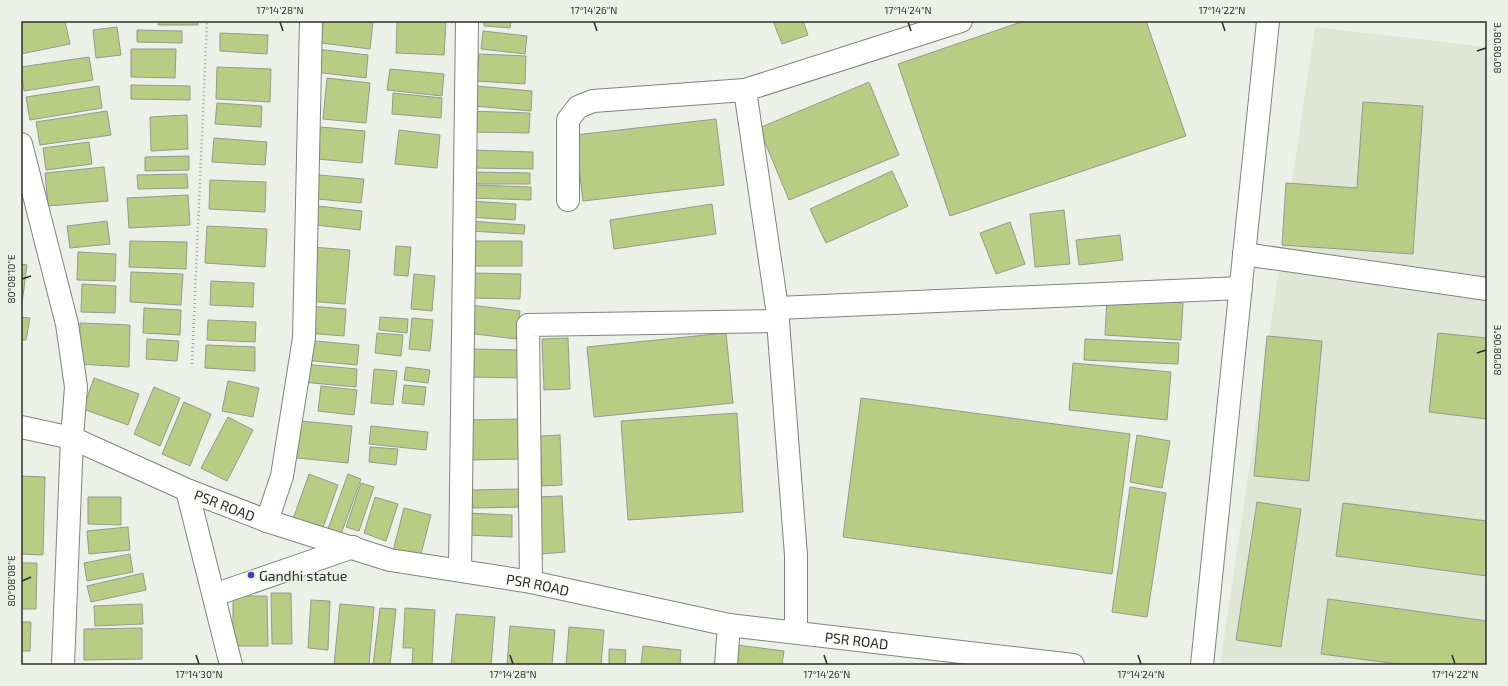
<svg xmlns="http://www.w3.org/2000/svg" width="1508" height="686" viewBox="0 0 1508 686" font-family="'Exo 2',sans-serif">
<rect width="100%" height="100%" fill="#edf0e6"/>
<path fill="#e0e6d5" d="M 1315,27 L 1487,47 L 1487,665 L 1220,665 Z"/>
<path fill="#b6cd83" stroke="#969990" d="M 21,21 L 65,21 L 70,44 L 21,54 Z
M 159,21 L 198,21 L 198,25 L 158,25 Z
M 323,21 L 373,22 L 370,49 L 321,43 Z
M 397,21 L 446,21 L 444,55 L 396,53 Z
M 484,21 L 511,21 L 510,28 L 484,26 Z
M 773,21 L 803,21 L 808,35 L 782,44 Z
M 1024,21 L 1146,21 L 1186,136 L 950,216 L 898,64 Z
M 117,27 L 121,55 L 96,58 L 93,30 Z
M 137,30 L 182,31 L 182,43 L 137,42 Z
M 483,31 L 527,36 L 525,54 L 481,49 Z
M 220,33 L 268,35 L 267,54 L 220,51 Z
M 131,49 L 176,49 L 175,78 L 131,77 Z
M 316,49 L 368,55 L 366,78 L 314,72 Z
M 479,54 L 526,56 L 525,84 L 477,81 Z
M 89,57 L 93,80 L 24,91 L 21,67 Z
M 217,67 L 271,69 L 270,102 L 216,99 Z
M 390,69 L 444,74 L 442,96 L 387,90 Z
M 327,78 L 370,83 L 366,123 L 323,119 Z
M 869,82 L 899,155 L 789,200 L 759,128 Z
M 131,85 L 190,86 L 190,100 L 131,99 Z
M 99,86 L 102,108 L 30,120 L 26,97 Z
M 476,86 L 532,91 L 531,111 L 474,106 Z
M 393,93 L 442,98 L 441,118 L 392,114 Z
M 1363,102 L 1423,106 L 1413,254 L 1282,245 L 1286,183 L 1357,188 Z
M 217,103 L 262,106 L 261,127 L 215,124 Z
M 107,111 L 111,135 L 40,145 L 36,122 Z
M 468,111 L 530,113 L 529,133 L 467,132 Z
M 187,115 L 188,149 L 151,151 L 150,117 Z
M 716,119 L 724,185 L 583,201 L 575,135 Z
M 320,127 L 365,131 L 362,163 L 317,159 Z
M 399,130 L 440,135 L 437,168 L 395,164 Z
M 214,138 L 267,142 L 265,165 L 212,162 Z
M 89,142 L 92,164 L 46,170 L 43,148 Z
M 472,150 L 533,152 L 533,169 L 472,168 Z
M 189,156 L 189,170 L 145,171 L 145,157 Z
M 104,167 L 108,201 L 48,206 L 45,173 Z
M 892,171 L 908,206 L 826,243 L 810,209 Z
M 472,172 L 530,173 L 530,184 L 472,184 Z
M 187,174 L 188,188 L 138,189 L 137,175 Z
M 319,175 L 364,179 L 361,203 L 317,199 Z
M 210,180 L 266,182 L 265,212 L 209,209 Z
M 472,185 L 531,187 L 531,200 L 471,198 Z
M 188,195 L 190,225 L 129,228 L 127,198 Z
M 470,201 L 516,204 L 515,220 L 469,217 Z
M 712,204 L 716,234 L 614,249 L 610,220 Z
M 318,206 L 362,211 L 360,230 L 316,225 Z
M 1064,210 L 1070,264 L 1035,267 L 1030,214 Z
M 107,221 L 110,244 L 70,248 L 67,226 Z
M 469,221 L 525,225 L 524,234 L 468,231 Z
M 1010,222 L 1025,264 L 996,274 L 980,233 Z
M 207,226 L 267,229 L 265,267 L 205,263 Z
M 1120,235 L 1123,260 L 1079,265 L 1076,240 Z
M 130,241 L 187,242 L 186,269 L 129,267 Z
M 474,241 L 522,241 L 522,266 L 474,266 Z
M 396,246 L 411,247 L 408,276 L 394,275 Z
M 312,247 L 350,250 L 345,304 L 307,301 Z
M 78,252 L 116,254 L 115,281 L 77,280 Z
M 21,264 L 27,265 L 21,311 Z
M 131,272 L 183,274 L 181,305 L 130,302 Z
M 473,273 L 521,274 L 520,299 L 472,298 Z
M 414,274 L 435,276 L 432,311 L 411,309 Z
M 211,281 L 254,283 L 253,307 L 210,305 Z
M 82,284 L 116,286 L 115,313 L 81,312 Z
M 1107,298 L 1183,303 L 1181,340 L 1105,335 Z
M 470,305 L 520,311 L 516,339 L 467,333 Z
M 309,306 L 346,309 L 344,336 L 306,333 Z
M 144,308 L 181,310 L 180,335 L 143,333 Z
M 21,317 L 30,318 L 26,340 L 21,340 Z
M 380,317 L 408,319 L 407,333 L 379,330 Z
M 412,318 L 433,320 L 430,351 L 409,349 Z
M 208,320 L 256,322 L 255,342 L 207,340 Z
M 80,323 L 130,325 L 129,367 L 79,364 Z
M 377,333 L 403,335 L 401,356 L 375,353 Z
M 726,333 L 733,403 L 594,417 L 587,347 Z
M 1438,333 L 1487,338 L 1487,419 L 1429,412 Z
M 1267,336 L 1322,341 L 1309,481 L 1254,476 Z
M 568,338 L 570,389 L 544,390 L 542,339 Z
M 147,339 L 179,341 L 177,361 L 146,359 Z
M 1085,339 L 1179,343 L 1178,364 L 1084,360 Z
M 305,340 L 359,345 L 357,365 L 303,360 Z
M 206,345 L 255,347 L 255,371 L 205,368 Z
M 472,349 L 520,350 L 520,378 L 472,377 Z
M 1073,363 L 1171,372 L 1167,420 L 1069,410 Z
M 303,364 L 357,369 L 356,387 L 301,382 Z
M 406,367 L 430,370 L 428,383 L 404,380 Z
M 374,369 L 397,371 L 393,405 L 371,403 Z
M 94,378 L 139,394 L 128,425 L 83,409 Z
M 228,381 L 259,388 L 253,417 L 222,411 Z
M 404,385 L 426,387 L 424,405 L 402,403 Z
M 321,386 L 357,390 L 354,415 L 318,411 Z
M 154,387 L 180,398 L 160,446 L 134,434 Z
M 861,398 L 1130,434 L 1112,574 L 843,537 Z
M 184,402 L 211,414 L 190,466 L 162,454 Z
M 737,413 L 743,512 L 628,520 L 621,421 Z
M 228,417 L 253,430 L 227,481 L 201,468 Z
M 520,419 L 520,459 L 466,460 L 465,420 Z
M 300,421 L 352,426 L 348,463 L 297,458 Z
M 371,426 L 428,432 L 426,450 L 369,444 Z
M 560,435 L 562,485 L 542,486 L 540,436 Z
M 1137,435 L 1170,441 L 1162,488 L 1130,482 Z
M 370,447 L 398,449 L 396,465 L 369,462 Z
M 309,474 L 338,485 L 321,533 L 292,522 Z
M 348,474 L 361,479 L 341,534 L 328,529 Z
M 21,476 L 45,477 L 43,555 L 21,554 Z
M 361,483 L 374,487 L 359,531 L 346,527 Z
M 1130,487 L 1166,493 L 1147,617 L 1112,612 Z
M 521,489 L 521,507 L 473,508 L 472,490 Z
M 562,496 L 565,552 L 540,554 L 537,497 Z
M 88,497 L 121,497 L 121,525 L 88,524 Z
M 375,497 L 398,504 L 386,541 L 364,533 Z
M 1257,502 L 1301,509 L 1281,647 L 1236,640 Z
M 1343,503 L 1487,521 L 1487,576 L 1336,556 Z
M 404,508 L 431,515 L 420,558 L 393,551 Z
M 466,513 L 512,515 L 512,537 L 466,535 Z
M 128,527 L 130,550 L 89,554 L 87,531 Z
M 130,554 L 133,572 L 87,581 L 84,563 Z
M 21,563 L 37,563 L 36,609 L 21,609 Z
M 143,573 L 146,590 L 91,602 L 87,586 Z
M 271,593 L 291,593 L 292,644 L 272,644 Z
M 233,596 L 267,596 L 268,646 L 233,646 Z
M 1328,599 L 1487,621 L 1487,665 L 1406,665 L 1321,654 Z
M 311,600 L 330,601 L 328,650 L 308,648 Z
M 142,604 L 143,624 L 95,626 L 94,606 Z
M 340,604 L 374,607 L 369,665 L 334,665 Z
M 380,608 L 396,609 L 390,665 L 373,665 Z
M 405,608 L 435,610 L 432,665 L 412,665 L 413,648 L 403,648 Z
M 456,614 L 495,617 L 491,665 L 451,665 Z
M 21,622 L 31,622 L 30,651 L 21,651 Z
M 510,626 L 555,630 L 552,665 L 507,665 Z
M 569,627 L 604,630 L 601,665 L 566,665 Z
M 142,628 L 142,659 L 84,660 L 84,629 Z
M 737,645 L 784,651 L 782,665 L 734,665 Z
M 643,646 L 681,650 L 680,665 L 641,665 Z
M 609,649 L 626,650 L 625,665 L 609,665 Z"/>
<g fill="none" stroke-linecap="round" stroke-linejoin="round">
<defs>
<g id="minor">
<path d="M 21,144 L 67,324 L 76,387 L 72,438 L 63,665"/>
<path d="M 568,200 L 568,120 L 578,107 L 593,101 L 745,90"/>
<path d="M 1244,254 L 1487,289"/>
<path d="M 777,308 L 1241,288"/>
<path id="s1" d="M 21,427 L 72,438 L 187,490 L 267,521 L 390,560 L 531,582 L 729,625 L 1073,665"/>
<path d="M 187,490 L 231,665"/>
<path d="M 267,521 L 282,476 L 304,338 L 311,21"/>
<path d="M 460,569 L 467,21"/>
<path d="M 531,582 L 528,325 L 778,321"/>
<path d="M 214,595 L 353,547"/>
<path d="M 796,632 L 796,555 L 777,308 L 745,90 L 961,21"/>
<path d="M 726,665 L 729,625"/>
<path d="M 1202,665 L 1268,21"/>
</g>
</defs>
<use href="#minor" stroke="#81847b" stroke-width="24"/>
<path stroke="#9fa199" stroke-width="2.5" stroke-dasharray="1 3" stroke-linecap="butt" d="M 192,364 L 207,21"/>
<use href="#minor" stroke="#fff" stroke-width="22"/>
</g>
<path fill="none" stroke="#2d2e2a" stroke-width="1.5" d="M 280,22 L 283,31M 594,22 L 597,31M 908,22 L 911,31M 1222,22 L 1225,31M 1477,51 L 1486,48M 22,279 L 31,276M 1477,353 L 1486,350M 22,581 L 31,577M 196,655 L 199,664M 510,655 L 513,664M 824,655 L 827,664M 1138,655 L 1141,664M 1452,655 L 1455,664"/>
<circle fill="#3b46ba" stroke="#edf0e6" stroke-width="1.5" cx="251" cy="575" r="4"/>
<g text-anchor="middle" dominant-baseline="central" stroke-width="3" stroke-linejoin="round" paint-order="stroke">
<g font-size="14" fill="#2d2e2a" stroke="#edf0e6">
<text stroke="none"><textPath href="#s1" startOffset="219">PSR ROAD</textPath></text>
<text stroke="none"><textPath href="#s1" startOffset="543">PSR ROAD</textPath></text>
<text stroke="none"><textPath href="#s1" startOffset="867">PSR ROAD</textPath></text>
</g>
<g font-size="14" fill="#2d2e2a" stroke="#edf0e6" text-anchor="start">
<text x="259" y="575">Gandhi statue</text>
</g>
</g>
<rect width="1508" height="686" fill="none" stroke="#edf0e6" stroke-width="44"/>
<rect x="22" y="22" width="1464" height="642" fill="none" stroke="#2d2e2a" stroke-width="1.5"/>
<g font-size="10" text-anchor="middle" fill="#2d2e2a">
<text x="280" y="14">17°14'28"N</text>
<text x="594" y="14">17°14'26"N</text>
<text x="908" y="14">17°14'24"N</text>
<text x="1222" y="14">17°14'22"N</text>
<text transform="translate(1497 48) rotate(-90)" y="4">80°08'08"E</text>
<text transform="translate(11 279) rotate(-90)" y="4">80°08'10"E</text>
<text transform="translate(1497 350) rotate(-90)" y="4">80°08'06"E</text>
<text transform="translate(11 581) rotate(-90)" y="4">80°08'08"E</text>
<text x="199" y="678">17°14'30"N</text>
<text x="513" y="678">17°14'28"N</text>
<text x="827" y="678">17°14'26"N</text>
<text x="1141" y="678">17°14'24"N</text>
<text x="1455" y="678">17°14'22"N</text>
</g>
</svg>
